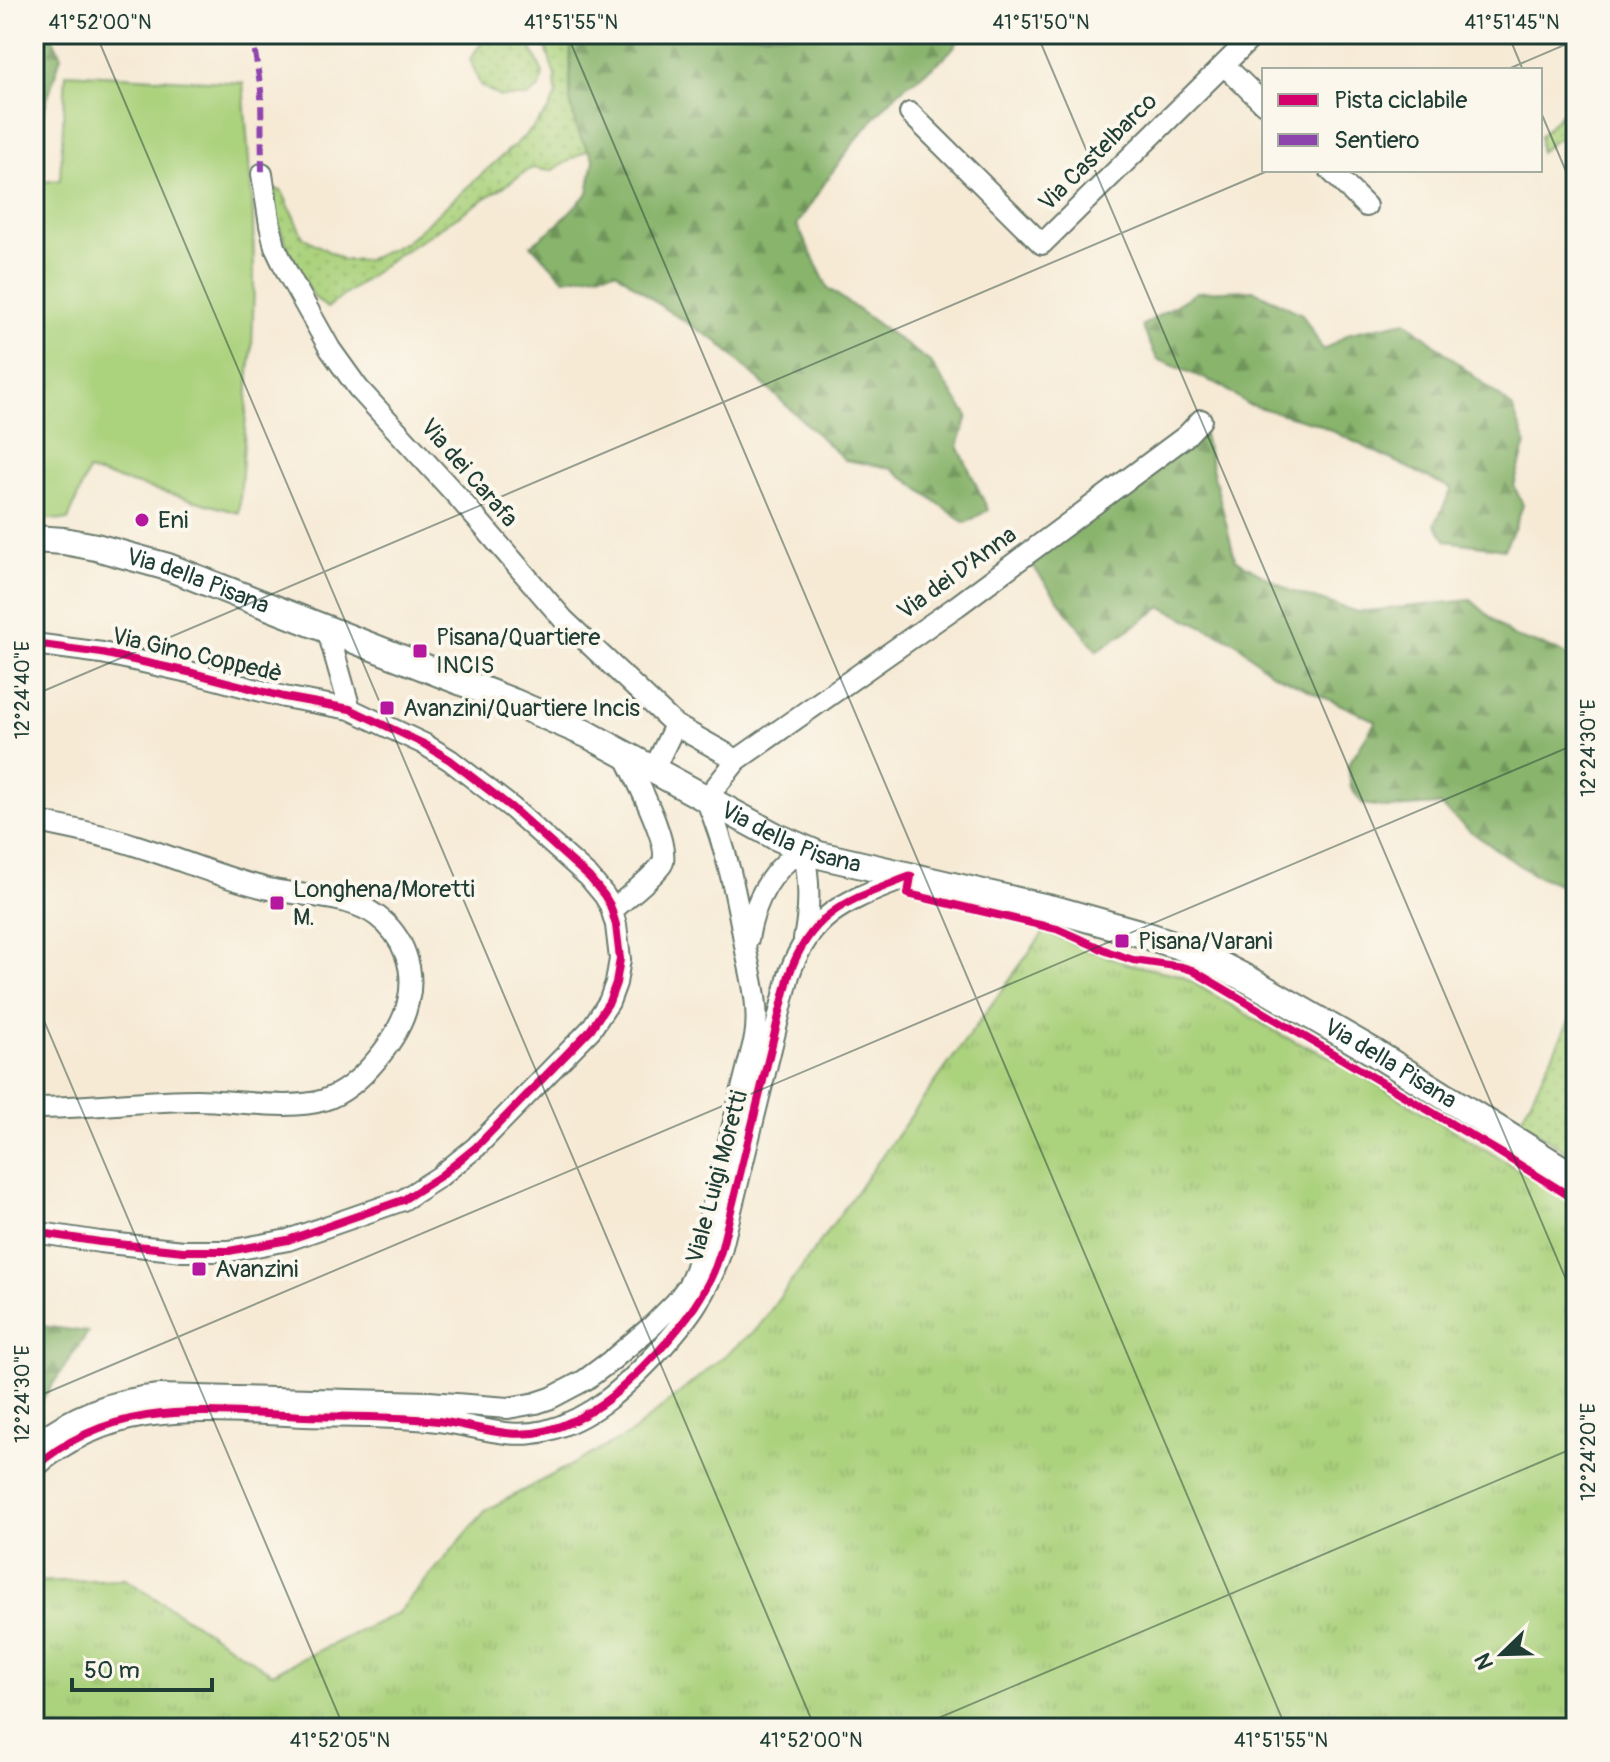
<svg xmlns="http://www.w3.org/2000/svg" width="1610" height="1762" viewBox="0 0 1610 1762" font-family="Pangolin,sans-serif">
<defs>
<pattern id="grass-dots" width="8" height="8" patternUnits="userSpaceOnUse" patternTransform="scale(2)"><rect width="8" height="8" fill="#abd27d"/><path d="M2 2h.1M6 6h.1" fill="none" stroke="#93b56d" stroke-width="1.8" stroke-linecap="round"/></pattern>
<pattern id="forest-firs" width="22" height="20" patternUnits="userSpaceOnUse" patternTransform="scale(2)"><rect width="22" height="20" fill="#88b46c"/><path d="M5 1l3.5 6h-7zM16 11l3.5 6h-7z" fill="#6f945a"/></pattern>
<pattern id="park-tufts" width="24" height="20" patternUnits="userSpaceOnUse" patternTransform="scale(2)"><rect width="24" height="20" fill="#abd27d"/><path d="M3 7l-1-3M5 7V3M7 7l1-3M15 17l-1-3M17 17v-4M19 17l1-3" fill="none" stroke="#93b56d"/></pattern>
</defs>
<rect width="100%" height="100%" fill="#fbf7ec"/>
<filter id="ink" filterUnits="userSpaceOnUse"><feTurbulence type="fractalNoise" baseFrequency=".0125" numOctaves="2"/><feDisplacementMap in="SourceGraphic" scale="16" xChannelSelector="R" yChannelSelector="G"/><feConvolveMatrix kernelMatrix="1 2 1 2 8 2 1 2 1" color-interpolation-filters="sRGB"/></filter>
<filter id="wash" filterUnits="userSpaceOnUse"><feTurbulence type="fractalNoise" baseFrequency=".006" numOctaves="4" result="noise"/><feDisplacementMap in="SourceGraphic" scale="32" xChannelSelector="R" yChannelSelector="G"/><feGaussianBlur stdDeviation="1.8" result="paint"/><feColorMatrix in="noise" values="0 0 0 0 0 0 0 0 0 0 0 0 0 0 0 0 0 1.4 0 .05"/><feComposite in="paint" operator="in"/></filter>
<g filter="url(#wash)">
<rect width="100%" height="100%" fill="#f6ead5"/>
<path fill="url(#grass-dots)" stroke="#658858" stroke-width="2" d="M 503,34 L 509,34 L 529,44 L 543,73 L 540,88 L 527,97 L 500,97 L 480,85 L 470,59 L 482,42 Z
M 540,34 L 571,34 L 570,100 L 577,131 L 588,150 L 551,171 L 532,168 L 395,257 L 327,308 L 313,296 L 290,253 L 274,213 L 275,189 L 282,191 L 303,237 L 344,260 L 367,260 L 406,242 L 529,132 L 549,110 L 556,95 L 555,76 L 545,44 Z
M 1576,98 L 1576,134 L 1554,141 L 1540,152 L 1540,136 Z
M 1576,1007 L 1576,1158 L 1520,1121 Z"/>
<path fill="url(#forest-firs)" stroke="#547850" stroke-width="2" d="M 34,34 L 51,34 L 61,56 L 40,122 L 34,123 Z
M 571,34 L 962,34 C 950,59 924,72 903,88 C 894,96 885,106 877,115 C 847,148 821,188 797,225 L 828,288 L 930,362 L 968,416 L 958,446 L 988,510 L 965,523 L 891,468 L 845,460 L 718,342 L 665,309 L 616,271 L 564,279 L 531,245 L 556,226 L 588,193 L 594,160 L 577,131 L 570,100 Z
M 1253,290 L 1302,314 L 1323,350 L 1350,333 L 1406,321 L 1512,407 L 1526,443 L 1514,486 L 1523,505 L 1515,527 L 1504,549 L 1447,541 L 1435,524 L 1452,489 L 1318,424 L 1247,404 L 1220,385 L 1157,359 L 1142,326 L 1197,292 Z
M 1203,432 L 1235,559 L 1291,591 L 1358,612 L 1471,600 L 1512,636 L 1557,650 L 1576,661 L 1576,890 L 1532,874 L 1470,831 L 1439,805 L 1389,808 L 1363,804 L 1351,788 L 1348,765 L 1376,721 L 1269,672 L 1236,642 L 1162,607 L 1097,651 L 1029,561 Z
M 34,1325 L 88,1332 L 34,1412 Z"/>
<path fill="url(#park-tufts)" stroke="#658858" stroke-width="2" d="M 1044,932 L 1124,963 L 1180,975 L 1285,1037 L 1333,1058 L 1576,1204 L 1576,1728 L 34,1728 L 34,1582 L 125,1579 L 272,1673 L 398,1613 L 486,1510 L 630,1434 L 757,1329 Z"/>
<path fill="#abd27d" stroke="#658858" stroke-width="2" d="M 66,73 L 243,83 L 253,213 L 254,285 L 252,348 L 249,373 L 239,513 L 88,471 L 68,520 L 34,518 L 34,183 L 60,180 Z"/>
</g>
<g filter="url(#ink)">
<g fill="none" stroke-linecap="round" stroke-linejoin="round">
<defs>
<path id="minor" d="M 1224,65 L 1264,104
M 910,113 L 1042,244 L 1255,34
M 1330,170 L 1366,206
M 262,174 L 270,225 L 275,247 L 288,274 L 330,349 L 358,388 L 458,497 L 564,620 L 675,725 L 654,769
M 327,628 L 350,709
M 34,644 L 102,653 L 193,673 L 284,697 L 350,709 L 424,744 L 450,760 L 512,808 L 589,877 L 604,895 L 610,905 L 616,925 L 620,959 L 616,983 L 609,1002 L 591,1029 L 476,1147 L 439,1177 L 403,1200 L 288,1240 L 229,1251 L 183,1251 L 100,1242 L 34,1232
M 737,760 L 957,606 L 1186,436 L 1201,420
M 34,821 C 67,828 102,834 134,845 C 177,858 217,876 261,887 C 296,897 348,894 377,916 C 404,936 416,970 408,1002 C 401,1037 359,1089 324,1100 C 291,1111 234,1100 197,1100 C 143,1100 89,1108 34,1108
M 612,911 C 625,898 653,878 662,864 C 672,846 633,773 624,753
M 748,939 C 754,901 770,870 803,849 C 810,879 810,909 804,939
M 34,1444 C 71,1416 113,1399 159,1395 L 429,1402 L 508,1408 L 536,1403 L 551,1398 L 585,1380 L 612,1360 L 652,1326 L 676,1302 L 688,1286 L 695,1270 L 705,1236 L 755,1038 C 760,1008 752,980 746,951 C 737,899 727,848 706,799 L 737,760 L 675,725
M 34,1468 C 114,1397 206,1412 305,1416 C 349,1417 394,1416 438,1421 C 474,1425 508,1440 545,1431 C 592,1419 625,1387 657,1353 C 685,1322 709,1292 721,1251 L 789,975 C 812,909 851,900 911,876"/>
<g id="major">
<path id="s1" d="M 34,539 L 64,541 L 96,547 L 168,567 L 513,702 L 589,735 L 775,836 L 819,855 L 1061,911 L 1139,933 L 1189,949 L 1251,981 L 1372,1051 L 1576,1178"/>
</g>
</defs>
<use href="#minor" stroke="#6a7a6c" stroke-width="24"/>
<use href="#major" stroke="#6a7a6c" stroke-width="30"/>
<use href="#minor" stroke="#fff" stroke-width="20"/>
<use href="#major" stroke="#fff" stroke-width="26"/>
<path stroke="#8e44ad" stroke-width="6" stroke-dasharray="12 6" stroke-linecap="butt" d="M 252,34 L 261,90 L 262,174"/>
<defs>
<path id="cycleway" d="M 34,644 L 102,653 L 193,673 L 284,697 L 350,709 L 424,744 L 450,760 L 512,808 L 589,877 L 604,895 L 610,905 L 616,925 L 620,959 L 616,983 L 609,1002 L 591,1029 L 476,1147 L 439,1177 L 403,1200 L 288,1240 L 229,1251 L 183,1251 L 100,1242 L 34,1232
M 911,876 L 908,894 L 1057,929 L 1109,952 L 1133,960 L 1182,967 L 1192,970 L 1499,1152 L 1576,1200
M 34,1468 C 114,1397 206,1412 305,1416 C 349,1417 394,1416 438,1421 C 474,1425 508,1440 545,1431 C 592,1419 625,1387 657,1353 C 685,1322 709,1292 721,1251 L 789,975 C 812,909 851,900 911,876"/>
</defs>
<use href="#cycleway" stroke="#fbf7ec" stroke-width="13"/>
<use href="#cycleway" stroke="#d6006c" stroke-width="8"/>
</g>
</g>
<path fill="none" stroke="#1f3d34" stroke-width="2" stroke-opacity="0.45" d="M 96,34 L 815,1728M 567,34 L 1286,1728M 1037,34 L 1576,1303M 1508,34 L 1523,70M 1506,70 L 1576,40M 1540,110 L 1576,195M 34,695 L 1270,170M 34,997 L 344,1728M 34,1398 L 1576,744M 915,1728 L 1576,1447"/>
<g fill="#b5179e" stroke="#fbf7ec" stroke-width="3">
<circle cx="142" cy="520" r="8"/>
<rect x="412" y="643" width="16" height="16" rx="4"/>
<rect x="379" y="700" width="16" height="16" rx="4"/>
<rect x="269" y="895" width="16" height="16" rx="4"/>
<rect x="1114" y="933" width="16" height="16" rx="4"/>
<rect x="191" y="1261" width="16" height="16" rx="4"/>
</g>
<g text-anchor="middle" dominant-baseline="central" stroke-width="8" stroke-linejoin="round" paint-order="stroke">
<g font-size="24" fill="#1f3d34" stroke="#fbf7ec">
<text transform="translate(1098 152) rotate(-45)">Via Castelbarco</text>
<text transform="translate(469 473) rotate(49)">Via dei Carafa</text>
<text transform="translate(957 573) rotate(-36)">Via dei D’Anna</text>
<text stroke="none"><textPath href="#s1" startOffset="170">Via della Pisana</textPath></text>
<text transform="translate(197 655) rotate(13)">Via Gino Coppedè</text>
<text stroke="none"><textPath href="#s1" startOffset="818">Via della Pisana</textPath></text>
<text stroke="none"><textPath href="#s1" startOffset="1464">Via della Pisana</textPath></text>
<text transform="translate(717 1177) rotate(-75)">Viale Luigi Moretti</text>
</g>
<g font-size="24" fill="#1f3d34" stroke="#fbf7ec" text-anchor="start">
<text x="158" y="520">Eni</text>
<text x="436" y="637">Pisana/Quartiere<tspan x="436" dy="28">INCIS</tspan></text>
<text x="403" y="708">Avanzini/Quartiere Incis</text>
<text x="293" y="889">Longhena/Moretti<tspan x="293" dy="28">M.</tspan></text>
<text x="1138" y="941">Pisana/Varani</text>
<text x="215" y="1269">Avanzini</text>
</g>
</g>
<rect width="1610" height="1762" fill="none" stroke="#fbf7ec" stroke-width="88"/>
<rect x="1262" y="68" width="280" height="104" fill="#fbf7ec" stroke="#a3ada2" stroke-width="2"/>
<rect x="1278" y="94" width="40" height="12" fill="#d6006c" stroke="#a3ada2" stroke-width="2"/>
<text x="1334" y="108" font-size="24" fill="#1f3d34">Pista ciclabile</text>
<rect x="1278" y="134" width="40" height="12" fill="#8e44ad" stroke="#a3ada2" stroke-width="2"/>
<text x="1334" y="148" font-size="24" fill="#1f3d34">Sentiero</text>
<g transform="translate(1502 1654) rotate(247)" stroke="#fbf7ec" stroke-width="6" paint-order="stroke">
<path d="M0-6L14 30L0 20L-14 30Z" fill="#1f3d34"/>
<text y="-12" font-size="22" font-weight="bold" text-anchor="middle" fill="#1f3d34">N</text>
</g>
<path d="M72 1678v12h140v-12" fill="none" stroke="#1f3d34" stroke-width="4"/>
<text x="84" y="1678" font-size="24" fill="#1f3d34" stroke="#fbf7ec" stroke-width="6" paint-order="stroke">50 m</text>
<rect x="44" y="44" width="1522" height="1674" fill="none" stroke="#1f3d34" stroke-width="3"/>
<g font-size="20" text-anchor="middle" fill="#1f3d34">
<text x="100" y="29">41°52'00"N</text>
<text x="571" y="29">41°51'55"N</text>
<text x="1041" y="29">41°51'50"N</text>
<text x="1512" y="29">41°51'45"N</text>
<text transform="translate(22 690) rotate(-90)" y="7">12°24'40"E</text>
<text transform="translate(1588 748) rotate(-90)" y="7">12°24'30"E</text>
<text transform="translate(22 1394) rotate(-90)" y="7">12°24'30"E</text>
<text transform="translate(1588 1452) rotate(-90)" y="7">12°24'20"E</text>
<text x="340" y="1747">41°52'05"N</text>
<text x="811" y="1747">41°52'00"N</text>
<text x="1281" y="1747">41°51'55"N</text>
</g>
</svg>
